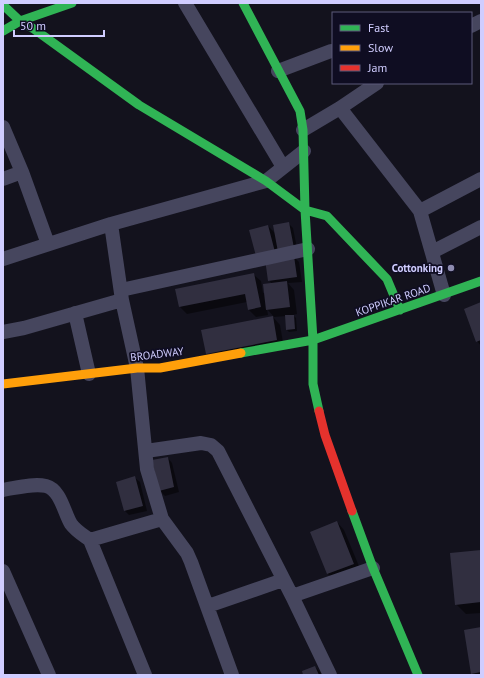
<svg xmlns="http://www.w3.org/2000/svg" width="484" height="678" viewBox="0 0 484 678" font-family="'PT Sans',sans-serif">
<rect width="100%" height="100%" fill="#13121d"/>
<path fill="#0007" d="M 288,223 L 293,228 L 298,253 L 294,257 L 299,262 L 302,282 L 288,283 L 294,290 L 297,314 L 293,315 L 296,318 L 297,331 L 289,332 L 287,330 L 286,316 L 274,317 L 267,309 L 268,315 L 256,317 L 249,310 L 247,302 L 187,314 L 180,307 L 253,274 L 261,281 L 263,293 L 265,293 L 272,284 L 269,280 L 268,226 L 275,233 Z
M 481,303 L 481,346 L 477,341 Z
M 273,317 L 280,325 L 284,348 L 207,353 Z
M 168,458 L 172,463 L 179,492 L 165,496 L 160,491 Z
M 135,478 L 140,482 L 147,511 L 129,515 L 125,511 Z
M 337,522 L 344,530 L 361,571 L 335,581 L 328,574 L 312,533 Z
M 481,551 L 481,613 L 466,614 L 456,604 Z
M 481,628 L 481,675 L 473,675 L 472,674 Z
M 315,667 L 323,675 L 304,675 Z"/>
<path fill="#312f40" d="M 289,222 L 294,248 L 278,252 L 273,225 Z
M 268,225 L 275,252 L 256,256 L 249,230 Z
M 294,256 L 297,277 L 268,281 L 265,259 Z
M 254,273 L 261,307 L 248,310 L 245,294 L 179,307 L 175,289 Z
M 287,281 L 290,307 L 266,310 L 263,284 Z
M 481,302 L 481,340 L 476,342 L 464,309 Z
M 285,315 L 294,315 L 295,329 L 286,330 Z
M 273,316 L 277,340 L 206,354 L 201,330 Z
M 168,457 L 174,487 L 159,491 L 152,460 Z
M 135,476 L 143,506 L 124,511 L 116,482 Z
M 337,521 L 354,564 L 327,574 L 310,532 Z
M 481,550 L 481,602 L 455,605 L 450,553 Z
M 481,627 L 481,672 L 471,674 L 464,630 Z
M 315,666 L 319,675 L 303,675 L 302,671 Z"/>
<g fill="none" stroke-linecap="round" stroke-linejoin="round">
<path stroke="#46465e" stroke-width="14" d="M 185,3 L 283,167
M 471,26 L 481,21
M 278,71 L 331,51
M 340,108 L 420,211 L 444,295
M 3,127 L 22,172 L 48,244
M 303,130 L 340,108 L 377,83
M 3,179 L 22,172
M 420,211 L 481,179
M 432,252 L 481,227
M 3,259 L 111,224
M 121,290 L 308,249
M 75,313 L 89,374
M 3,332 L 24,328 L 122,300
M 146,451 L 201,443 L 211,445 L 218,451 L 292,596 L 330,675
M 3,490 C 16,488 33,483 46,486 C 61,490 64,513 71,524 C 76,531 83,535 90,540 L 145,675
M 90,540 L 162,519
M 3,571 L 49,675
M 292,596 L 373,568
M 208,606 L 283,580
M 232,675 L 191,562 L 187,553 L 162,519 L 147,469 L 137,368 L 122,300 L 111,224 L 266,181 L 304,151"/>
<path stroke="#30b455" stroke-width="9" d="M 243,3 L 300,111 L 303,130 L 305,210 L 313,340 L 313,384 L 319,411
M 3,5 L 20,21 L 34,29 L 139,105 L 266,181 L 305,210 L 327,216 L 387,279 L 400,310
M 3,31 L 20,21 L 72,3
M 241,353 L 313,340 L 481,281
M 352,511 L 373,568 L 418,675"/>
<path stroke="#ff9f0a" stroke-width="9" d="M 3,384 L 137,368 L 160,368 L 241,353"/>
<path stroke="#e5322d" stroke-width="9" d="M 319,411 L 325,435 L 352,511"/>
</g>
<circle fill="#8e8cb0" stroke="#0f0d22" stroke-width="1.5" cx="451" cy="268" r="4"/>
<g text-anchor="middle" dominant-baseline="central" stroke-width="3.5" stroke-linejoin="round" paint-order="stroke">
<g font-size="11" font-weight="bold" fill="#d0cdff" stroke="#0f0d22" text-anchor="end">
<text x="443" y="268">Cottonking</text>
</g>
<g font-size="11" fill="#d0cdff" stroke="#0f0d22">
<text transform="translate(393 300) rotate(-19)">KOPPIKAR ROAD</text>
<text transform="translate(157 354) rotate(-7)">BROADWAY</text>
</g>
</g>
<rect width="484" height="678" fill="none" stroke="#d0cdff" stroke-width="8"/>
<rect x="332" y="12" width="140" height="72" fill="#0f0d22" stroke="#5c5a7a"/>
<rect x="340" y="25" width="20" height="6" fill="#30b455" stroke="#5c5a7a"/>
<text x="368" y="32" font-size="12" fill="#d0cdff">Fast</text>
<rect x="340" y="45" width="20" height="6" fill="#ff9f0a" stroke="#5c5a7a"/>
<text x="368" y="52" font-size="12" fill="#d0cdff">Slow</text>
<rect x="340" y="65" width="20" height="6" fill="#e5322d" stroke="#5c5a7a"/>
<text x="368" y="72" font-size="12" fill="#d0cdff">Jam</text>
<path d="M14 30v6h90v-6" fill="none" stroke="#d0cdff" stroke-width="2"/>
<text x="20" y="30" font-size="12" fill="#d0cdff" stroke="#0f0d22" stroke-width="3" paint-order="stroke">50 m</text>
</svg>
